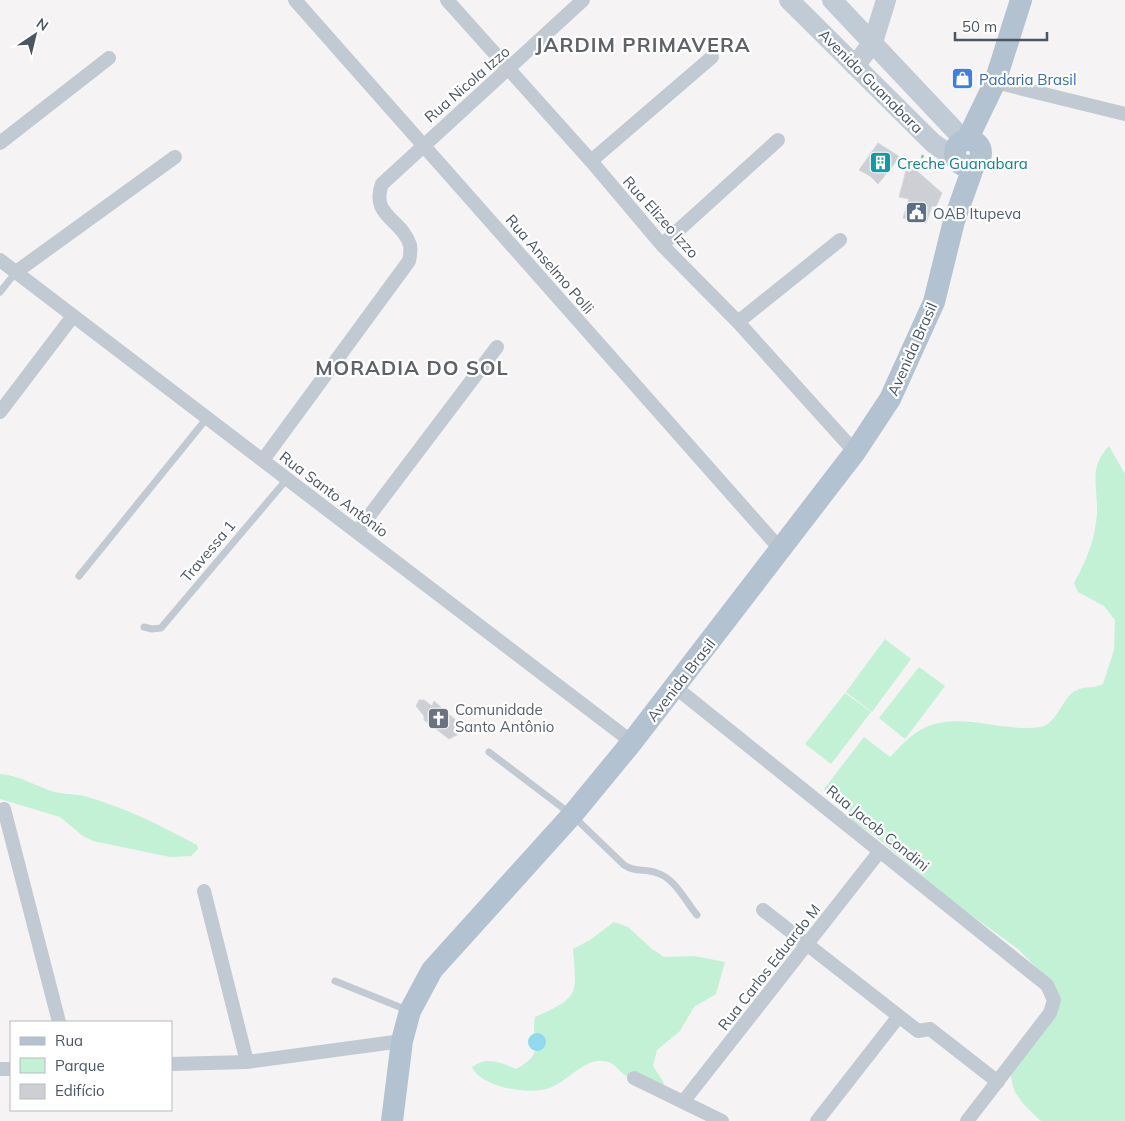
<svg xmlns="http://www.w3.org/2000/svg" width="1125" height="1121" viewBox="0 0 1125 1121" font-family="Mulish,sans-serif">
<rect width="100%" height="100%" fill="#f5f3f3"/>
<path fill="#c3f1d5" d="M 1109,446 L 1125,474 L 1125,1121 L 1041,1121 C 1026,1107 1012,1096 1011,1075 L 1056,1009 L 1054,986 L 1018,949 L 956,904 L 875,836 L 854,822 L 848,812 L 849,808 L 824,789 L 864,737 L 890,757 C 900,747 909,736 922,729 C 959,710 1001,733 1040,727 C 1055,725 1061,703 1071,694 C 1082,684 1092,690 1103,684 L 1114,650 L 1115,620 L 1104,606 L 1078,592 L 1074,583 C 1086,562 1096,537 1097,513 C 1098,485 1088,468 1109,446 Z
M 885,639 L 911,659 L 872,712 L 846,692 Z
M 919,667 L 945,686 L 905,739 L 879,718 Z
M 845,693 L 871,712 L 831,764 L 805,744 Z
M 0,774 C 18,775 34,785 51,791 C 61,794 73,794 84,796 C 124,807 162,826 197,845 L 198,849 L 191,856 L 170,857 L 93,841 L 83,836 L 60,817 L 0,799 Z
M 614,922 L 628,927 L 652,949 L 664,957 L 694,956 L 725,962 L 716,994 L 694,1007 L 680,1031 L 657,1050 L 653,1066 L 664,1083 L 661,1089 C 650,1085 635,1082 625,1075 C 617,1070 614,1061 603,1061 C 584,1059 569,1080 552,1087 C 533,1096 481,1088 472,1067 C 487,1056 500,1062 516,1069 C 548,1052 530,1041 535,1017 C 579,997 577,996 573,949 L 590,940 Z"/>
<path fill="#90daee" d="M528 1042a9 9 0 1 1 18 0a9 9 0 1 1-18 0Z"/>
<path fill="#cdcfd5" stroke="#d7d9de" d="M 878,143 L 900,157 L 878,184 L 870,176 L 859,170 Z
M 908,163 L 942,193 L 936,207 L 932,206 L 926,223 L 903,218 L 909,199 L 899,197 Z
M 419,700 L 424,700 L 432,706 L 434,701 L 460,724 L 457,735 L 449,739 L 424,720 L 424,716 L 416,706 Z"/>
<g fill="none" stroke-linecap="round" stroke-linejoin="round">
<path stroke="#7ad0a6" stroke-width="2.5" stroke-dasharray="4 2.5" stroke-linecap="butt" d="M 917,170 L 923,155"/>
<path stroke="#c1cad2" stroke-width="7" d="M 0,292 L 16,272
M 79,576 L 207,418
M 144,627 L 152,629 L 161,628 L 287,479
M 489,752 L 572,815 L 624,865 C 635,873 645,868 657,873 C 675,878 686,902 697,915
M 335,981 L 407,1010"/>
<path stroke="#c1cad2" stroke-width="14" d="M 295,0 L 781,550
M 447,0 L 591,161 L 662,245 L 738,322 L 855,452
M 995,82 L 1125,114
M 0,143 L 109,58
M 591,161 L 712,57
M 662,245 L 778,140
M 0,260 L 632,742
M 16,272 L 175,157
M 738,322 L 840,240
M 0,412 L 73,316
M 263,460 L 409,261 C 410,256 411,250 410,245 C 402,219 370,216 382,184 L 583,0
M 357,532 L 497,347
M 675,687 L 1047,985 L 1054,1000 L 1050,1013 L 967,1121
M 4,809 L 59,1022
M 204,891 L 247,1062
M 763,910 L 918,1031 L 930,1029 L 998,1082
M 171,1064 L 247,1062 L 402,1041
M 0,1069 L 11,1069
M 634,1078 L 722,1121
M 683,1102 L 880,851
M 817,1121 L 899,1016"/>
<path stroke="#c1cbd6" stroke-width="20" d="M 789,0 L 933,143 L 956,159
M 832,0 L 964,140
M 855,66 L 873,42 L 886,0"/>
<path stroke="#b3c2d1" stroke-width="22" d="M955 153a13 13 0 1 1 26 0a13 13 0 1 1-26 0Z
M 967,140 L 995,82 L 1021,0
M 392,1121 L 402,1041 L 410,1011 L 432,970 L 572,815 L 632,742 L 855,452 L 890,399 L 934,302 L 954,221 L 974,165"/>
</g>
<defs>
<symbol id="shop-square" viewBox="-11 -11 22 22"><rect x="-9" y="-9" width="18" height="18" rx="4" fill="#3f7fe0" stroke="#fff"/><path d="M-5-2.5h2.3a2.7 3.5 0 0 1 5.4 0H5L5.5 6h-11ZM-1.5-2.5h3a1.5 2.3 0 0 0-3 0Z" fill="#fff"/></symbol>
<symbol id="building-square" viewBox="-11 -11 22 22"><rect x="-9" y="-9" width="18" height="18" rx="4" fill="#0f9aa8" stroke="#fff"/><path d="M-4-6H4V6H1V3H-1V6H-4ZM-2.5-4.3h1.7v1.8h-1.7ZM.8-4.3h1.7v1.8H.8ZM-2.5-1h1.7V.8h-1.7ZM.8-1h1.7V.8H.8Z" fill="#fff"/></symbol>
<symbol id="civic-square" viewBox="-11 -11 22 22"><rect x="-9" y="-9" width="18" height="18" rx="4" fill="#5c6f8a" stroke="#fff"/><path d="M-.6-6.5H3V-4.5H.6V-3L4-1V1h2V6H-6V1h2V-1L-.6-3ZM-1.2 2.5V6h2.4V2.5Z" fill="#fff"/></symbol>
<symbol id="church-square" viewBox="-11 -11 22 22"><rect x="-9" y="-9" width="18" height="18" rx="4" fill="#6b7280" stroke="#fff"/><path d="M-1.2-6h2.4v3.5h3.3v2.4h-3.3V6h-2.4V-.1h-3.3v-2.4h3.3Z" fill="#fff"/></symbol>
</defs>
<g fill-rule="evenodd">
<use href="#shop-square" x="950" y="66" width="25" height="25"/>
<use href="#building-square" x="868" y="150" width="25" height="25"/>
<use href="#civic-square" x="904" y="200" width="25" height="25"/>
<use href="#church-square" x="426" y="706" width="25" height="25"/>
</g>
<g text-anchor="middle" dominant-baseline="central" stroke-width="4.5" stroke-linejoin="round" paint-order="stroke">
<g font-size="15" fill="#366cbe" stroke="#fff" text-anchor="start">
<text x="979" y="79">Padaria Brasil</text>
</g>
<g font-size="15" fill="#4a5661" stroke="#fff">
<text transform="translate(871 81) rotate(45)">Avenida Guanabara</text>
<text transform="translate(467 84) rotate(-41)">Rua Nicola Izzo</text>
<text transform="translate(661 217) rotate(48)">Rua Elizeo Izzo</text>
<text transform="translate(550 264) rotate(49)">Rua Anselmo Polli</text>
<text transform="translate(912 349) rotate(-66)">Avenida Brasil</text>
<text transform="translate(334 494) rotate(37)">Rua Santo Antônio</text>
<text transform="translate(208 551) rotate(-50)">Travessa 1</text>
<text transform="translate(681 680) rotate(-52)">Avenida Brasil</text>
<text transform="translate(878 828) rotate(39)">Rua Jacob Condini</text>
<text transform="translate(769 967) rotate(-52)">Rua Carlos Eduardo M</text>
</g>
<g font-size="15" fill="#0d838f" stroke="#fff" text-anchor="start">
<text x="897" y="163">Creche Guanabara</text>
</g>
<g font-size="15" fill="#4e5e75" stroke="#fff" text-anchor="start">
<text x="933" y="213">OAB Itupeva</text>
</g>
<g font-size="15" fill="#5b616d" stroke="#fff" text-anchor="start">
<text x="455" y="709">Comunidade<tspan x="455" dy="17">Santo Antônio</tspan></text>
</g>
<g font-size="20" font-weight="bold" letter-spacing="1" fill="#5f6368" stroke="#fff">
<text x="643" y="44">JARDIM PRIMAVERA</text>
<text x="412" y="367">MORADIA DO SOL</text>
</g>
</g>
<rect x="10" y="1021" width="162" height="90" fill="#ffffff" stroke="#b7bbc0"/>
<rect x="20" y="1037" width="25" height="8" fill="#b3c2d1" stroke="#b7bbc0"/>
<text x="55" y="1046" font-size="15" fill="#4a5661">Rua</text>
<rect x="20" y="1058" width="25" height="15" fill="#c3f1d5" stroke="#b7bbc0"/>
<text x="55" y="1071" font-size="15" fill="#4a5661">Parque</text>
<rect x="20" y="1084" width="25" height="15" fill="#cdcfd5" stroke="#b7bbc0"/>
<text x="55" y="1096" font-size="15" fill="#4a5661">Edifício</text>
<g transform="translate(35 35) rotate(35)" stroke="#ffffff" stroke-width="4" paint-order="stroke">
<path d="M0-4L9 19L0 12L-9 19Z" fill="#4a5661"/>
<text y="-8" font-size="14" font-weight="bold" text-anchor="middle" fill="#4a5661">N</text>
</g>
<path d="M955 32v8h92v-8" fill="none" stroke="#4a5661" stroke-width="2.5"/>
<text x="962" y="32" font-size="15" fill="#4a5661" stroke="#ffffff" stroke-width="4" paint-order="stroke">50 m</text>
</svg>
